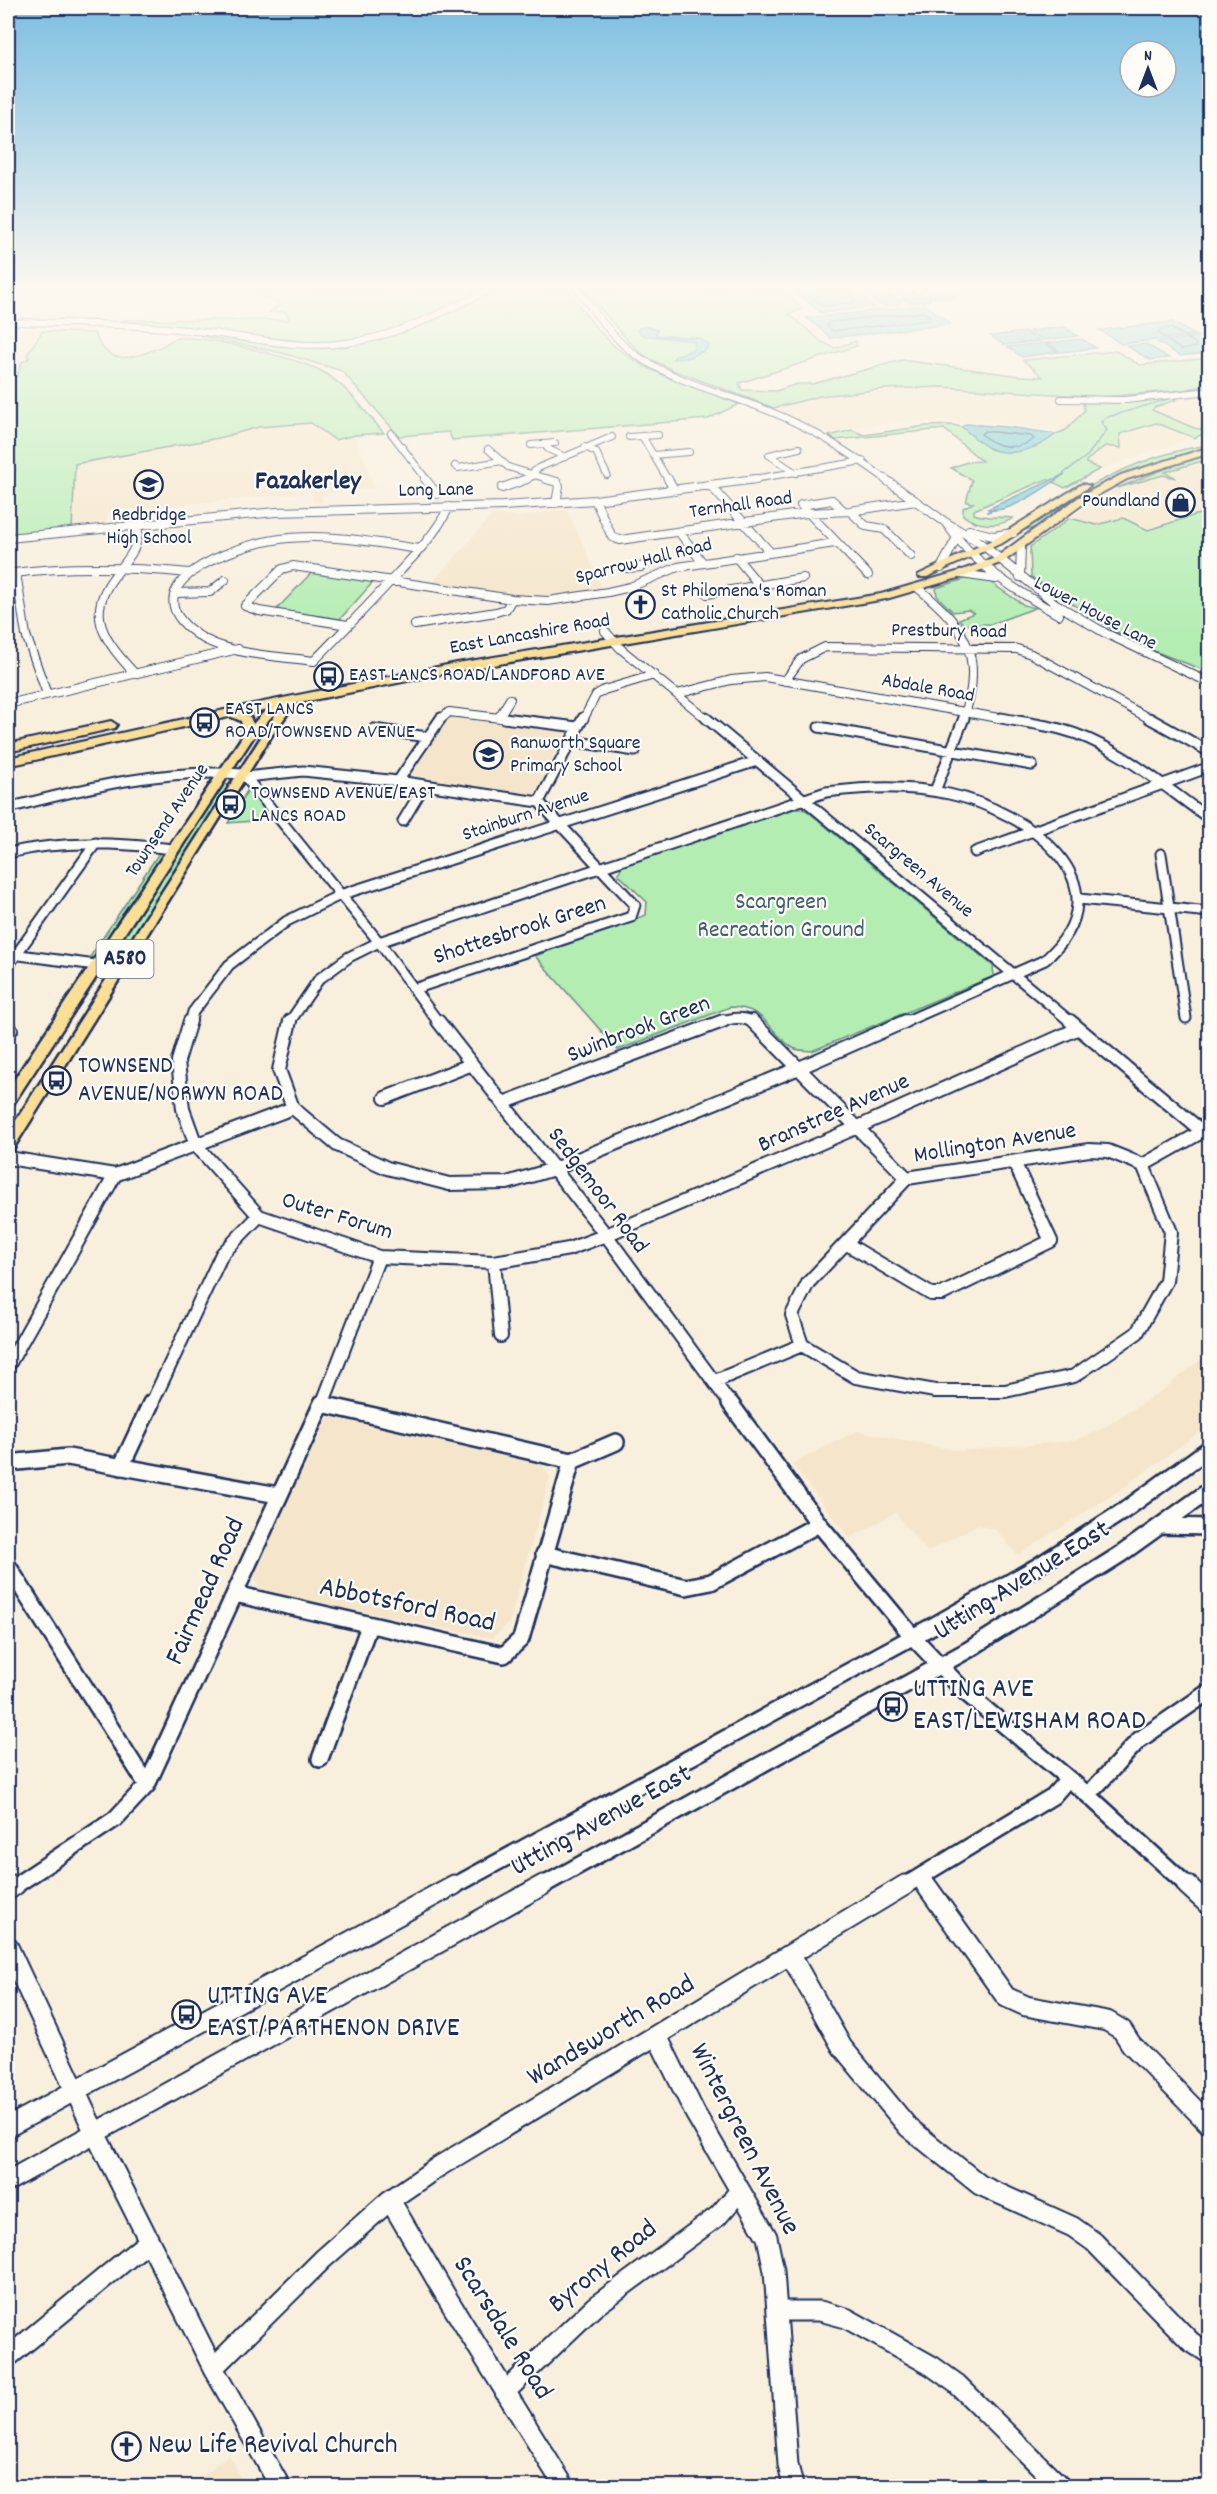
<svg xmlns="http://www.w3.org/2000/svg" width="1217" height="2494" viewBox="0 0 1217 2494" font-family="Dekko,sans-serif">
<rect width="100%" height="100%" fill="#f8efdd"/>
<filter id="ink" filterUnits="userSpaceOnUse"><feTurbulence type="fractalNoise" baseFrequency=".0167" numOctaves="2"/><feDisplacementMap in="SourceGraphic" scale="12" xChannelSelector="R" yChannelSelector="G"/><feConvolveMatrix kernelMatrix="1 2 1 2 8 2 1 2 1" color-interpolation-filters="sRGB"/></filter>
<g filter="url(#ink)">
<path fill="#f5e6cb" d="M 8,329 L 43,330 L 27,354 L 30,358 L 22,362 L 17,377 L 8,377 Z
M 942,387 L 1088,399 L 1209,387 L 1209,434 L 1142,454 L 1100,469 L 1085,463 L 1086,461 L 1105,446 L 1119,446 L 1119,434 L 1156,423 L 1066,432 L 987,421 L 908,421 L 852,428 L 828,435 L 775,407 L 819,396 L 884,389 Z
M 311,423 L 335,440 L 355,435 L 375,488 L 321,495 L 323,502 L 314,503 L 311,492 L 108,512 L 106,526 L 72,529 L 75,464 L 219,438 L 259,427 Z
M 1209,454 L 1209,514 L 1202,513 L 1148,531 L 1123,518 L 1096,525 L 1070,518 L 1110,491 L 1139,478 L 1183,461 Z
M 567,509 L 603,590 L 526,597 L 432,583 L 493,514 L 518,517 Z
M 457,714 L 562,729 L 567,734 L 534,794 L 529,796 L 412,779 L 410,776 L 448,716 Z
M 1209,1353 L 1209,1425 L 1120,1490 L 1018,1555 L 995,1529 L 976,1525 L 928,1552 L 895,1513 L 850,1538 L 792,1464 L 857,1431 L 960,1451 L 1074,1441 L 1100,1430 L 1163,1390 Z
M 333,1416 L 542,1463 L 550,1478 L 509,1623 L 492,1638 L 261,1591 L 253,1576 L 323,1420 Z
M 229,2454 L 245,2486 L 192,2486 Z"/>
<path fill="#b3edb2" stroke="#678e88" stroke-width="1.5" d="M 258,289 L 486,289 L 398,329 L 358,339 L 319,343 L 118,322 L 122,320 L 287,320 L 289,318 L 286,312 L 269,312 L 277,307 L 278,302 L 258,294 Z
M 496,289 L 567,289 C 583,312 602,338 625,354 C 658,378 701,389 739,404 L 708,419 L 452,440 L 449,432 L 399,436 L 342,371 L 282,353 L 201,336 L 205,334 L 271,344 L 373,341 L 405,332 Z
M 584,289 L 779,289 L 803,309 L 789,314 L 822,342 L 835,348 L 856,341 L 857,346 L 739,383 L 742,390 L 776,391 L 797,384 L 812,384 L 902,360 L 1021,376 L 1043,377 L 1023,360 L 1116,351 L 1140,365 L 1209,358 L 1209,388 L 1100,397 L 942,387 L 885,389 L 820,396 L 774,408 L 673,370 L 645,356 L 628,341 Z
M 42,331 L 94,333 C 108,366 128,360 158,348 C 164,346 171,339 178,338 C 203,335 299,359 321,371 C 346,384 365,412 384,433 L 355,435 L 335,440 L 311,423 L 259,427 L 219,438 L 75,464 L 72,529 L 8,534 L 8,377 L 17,376 L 22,362 L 29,358 L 27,355 Z
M 1173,397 L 1176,400 L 1155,407 L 1152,410 L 1194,428 L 1209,431 L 1195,438 L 1156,423 L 1120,434 L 1121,448 L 1105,446 L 1086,461 L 1086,463 L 1100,469 L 1065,488 L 1047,479 L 974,510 L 974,514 C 986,519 1000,516 1013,518 C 1000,528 975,526 963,515 L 963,508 L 973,503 L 966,502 L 972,480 L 951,468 L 967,462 L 982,461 L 944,429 L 836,440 L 829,436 L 852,430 L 864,435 L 926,426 L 953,425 L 962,427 L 990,449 L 1012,452 L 1066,430 L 1084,411 L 1083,401 Z
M 1209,445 L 1209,447 C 1159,459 1115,480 1069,503 C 1054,510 1039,531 1022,530 C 1070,496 1120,465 1178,451 C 1188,448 1199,447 1209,445 Z
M 1209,455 L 1209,459 L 1165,472 L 1176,478 L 1163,475 L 1117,488 L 1185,461 Z
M 1202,513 L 1210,514 L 1209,672 L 1151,650 L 1113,630 L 1031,577 L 1030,547 L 1070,518 L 1096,525 L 1123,518 L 1148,530 Z
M 313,571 L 375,580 L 340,619 L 276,610 Z
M 968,578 L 988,581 L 1024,605 L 1035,608 L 991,624 L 964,625 L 959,619 L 974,613 L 968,610 L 953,612 L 937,596 L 936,588 Z
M 221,784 L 231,785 L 120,958 L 109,957 Z
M 247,791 L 252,791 L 266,810 L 254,821 L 228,823 Z
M 790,808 L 806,810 L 993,966 L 994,976 L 812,1051 C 806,1050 798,1051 793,1048 C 768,1032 767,1007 730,1007 L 618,1050 L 535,956 L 646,915 L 647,902 L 618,874 L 623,864 Z
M 161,850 L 164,853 L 96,956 L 88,960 Z"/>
<path fill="#7bccd6" stroke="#558da6" stroke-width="1.5" d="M 792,289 L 851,289 L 874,307 L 821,313 Z
M 863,289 L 886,289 L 889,292 L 884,296 L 894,297 L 901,301 C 894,308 880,307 873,300 L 878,296 L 867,295 L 861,291 Z
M 889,289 L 917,289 L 912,293 L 928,296 L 933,290 L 922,289 L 939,289 L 956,295 L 951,299 L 930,297 L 930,300 C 921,304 911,303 902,299 L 902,296 L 907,293 Z
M 926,305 L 951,324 L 831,338 L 807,318 Z
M 1172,322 L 1195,335 L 1121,344 L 1100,330 Z
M 647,327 L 657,330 L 656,335 L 699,338 L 709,345 L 706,350 L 687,358 L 673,359 C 675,353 689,354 695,348 L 694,341 L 642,335 L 637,330 L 639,328 Z
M 1064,327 L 1078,336 L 1043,340 L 1029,331 Z
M 1026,332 L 1040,341 L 1004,345 L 991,336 Z
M 1209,335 L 1209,353 L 1180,356 L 1157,342 Z
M 1082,339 L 1096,348 L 1061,352 L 1047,343 Z
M 1044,343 L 1058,352 L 1022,357 L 1008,347 Z
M 1146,344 L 1169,358 L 1150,360 L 1127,346 Z
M 966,424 L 1007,427 L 1056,434 C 1039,449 1010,458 989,448 C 979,443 970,434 962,427 Z
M 1065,474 C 1048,485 1008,516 988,509 Z"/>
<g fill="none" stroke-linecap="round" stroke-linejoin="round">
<path stroke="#416e8e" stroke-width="1.5" d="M 801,289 L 823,306 L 853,303 L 854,299 L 848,289
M 923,312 L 930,316 L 929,320 L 833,331 L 826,325 L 829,322 Z
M 1171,328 L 1195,343 L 1196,347 L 1181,350 L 1158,333 L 1160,329 Z
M 984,431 L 1031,436 L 1034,439 C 1017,451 996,448 981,434 Z"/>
<path stroke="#558da6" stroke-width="1.5" d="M 1171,393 L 1210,384
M 1055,480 L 1087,456 L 1107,430 L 1101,422 L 1105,418 L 1168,399"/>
<path stroke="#558da6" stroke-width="2" d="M 1055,480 L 1057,479
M 987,512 L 995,509"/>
<defs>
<path id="minor-far5" d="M 577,289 C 596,313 615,343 642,359 C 680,383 727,394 769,411 C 812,428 850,453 887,480
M 8,322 C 71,323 133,324 196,331 C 245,336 295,350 346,343 C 397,337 445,311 491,289
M 1061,399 L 1125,400 L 1210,391
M 391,433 L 427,480
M 642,436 L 658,435
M 629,437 L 642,436 L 668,480
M 544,444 L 548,449 L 565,457
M 531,445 L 555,443
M 585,447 L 596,452 L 607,475
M 488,449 L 508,467 L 551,480
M 653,455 L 689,452
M 455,466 L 458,468 L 502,461
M 796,473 L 769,455 L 799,448
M 531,474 L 538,468 L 612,437
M 523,480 L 536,475
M 747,480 L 863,461"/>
<path id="minor-far4" d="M 425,479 L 437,494
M 546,479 L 557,482 L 559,486 L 556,503
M 668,479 L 675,491
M 885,479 L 945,522 L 979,542 L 1056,604 L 1105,633 L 1210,683
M 711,486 L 770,552
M 502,488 L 527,479
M 595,500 L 612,537 L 620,540 L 807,513 L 850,511 L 916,501
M 844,511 L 832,500 L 801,505 L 868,575
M 850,511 L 866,526 L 884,529 L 911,556
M 946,523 C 975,566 1015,590 1059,615
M 969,530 L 993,536 L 1013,533
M 679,532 L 703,563
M 8,538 L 276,512 L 503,506 L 595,500 L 756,479
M 419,549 C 371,542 322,532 274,540 C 234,546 128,584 195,633 C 223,655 279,656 314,661 C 342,632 371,603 398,573 C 417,553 437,532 449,507
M 736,557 L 759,585
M 626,568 L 641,567 L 648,563
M 941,568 L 956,539
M 16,573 L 26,635 L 47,694
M 8,574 C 69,565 128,567 189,573
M 961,574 L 996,579
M 1020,577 L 1021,545
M 918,588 C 967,628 985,658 963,720
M 175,593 L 210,592 L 225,580
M 707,594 L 803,578
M 348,625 L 259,611 L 245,606 L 282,569 L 293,566 L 512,599 L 548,601 L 608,592 L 630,587 L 678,567 L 835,543
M 415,625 L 496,612 L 506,609 L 512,599
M 605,631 L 621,649 L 708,720
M 135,674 C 104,640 83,614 117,573 C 129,558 139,547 138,527
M 785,681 L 801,659 L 825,647 L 1017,649 L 1031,654 L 1152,720
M 677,694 L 731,680 L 765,677 L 1010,720
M 8,704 L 238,649
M 499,717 L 510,699
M 440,720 L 449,712 L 517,720
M 583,720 L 596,695 L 604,690 L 654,675"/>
<path id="minor-far3" d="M 441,718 L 398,781 L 539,802 L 583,718
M 504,718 L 577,727
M 706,718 L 1072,1023
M 1001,718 C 1021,722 1041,724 1060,729 C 1116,743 1164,787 1210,819
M 1149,718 L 1210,752
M 819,727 L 1032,765
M 374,729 L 427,737
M 571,741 L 635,751
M 246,777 L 303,771 L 398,781
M 935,791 L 964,718
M 8,808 C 86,788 162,768 243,774 L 379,942 L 439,1023
M 403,821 L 424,786
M 975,852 L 1210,767
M 8,853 C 63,840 117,843 173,849
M 1161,854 L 1186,1018
M 1079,899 L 1210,912
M 12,954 L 119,968
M 8,966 L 96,843
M 414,989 L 631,917 L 635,905 L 539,802
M 190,1023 L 193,1012 L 229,965 L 287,921 L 340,895 L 757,761
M 289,1023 L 319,979 L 349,957 L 379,942 L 826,792 C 870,787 905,785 949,794 C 1025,810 1131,883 1045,960 L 902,1023
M 719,1023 C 730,1018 743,1016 754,1023"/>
<path id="minor-far2" d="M 190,1021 L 178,1061 L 183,1109 L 196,1145 L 259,1216 L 379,1257 L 494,1262 L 569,1249 L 606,1235 L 858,1127 L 1077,1029
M 290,1021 L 279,1070 L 293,1108 L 337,1145 L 387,1168 L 449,1184 L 507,1183 L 554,1169 L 799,1068 L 906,1021
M 438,1021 L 606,1235 L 731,1405
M 752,1021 L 907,1178
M 1070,1021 L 1210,1138
M 8,1030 L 11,1030
M 385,1098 L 470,1065
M 503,1103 L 723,1021
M 8,1158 L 115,1175 L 293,1108
M 1143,1165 L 1207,1129
M 847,1244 L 931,1294 L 942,1294 L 1051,1241 L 1014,1162
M 494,1262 L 501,1336
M 802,1345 L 856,1377 L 935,1391 L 1005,1391 L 1074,1376 L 1137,1333 L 1166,1281 L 1171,1232 L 1143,1165
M 8,1366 L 115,1175
M 715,1381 L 802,1345 L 792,1315 L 808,1283 L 907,1178 L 1089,1150 L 1108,1151 L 1143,1165
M 322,1404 L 325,1405
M 151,1405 L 222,1254 L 259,1216
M 322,1405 L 379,1257"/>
<path id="minor-far1" d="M 730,1403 L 819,1524 L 913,1637 L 966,1693 L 1088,1795 L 1189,1887
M 322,1404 L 572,1461
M 8,1463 L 68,1457 L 278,1495
M 121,1467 L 151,1403
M 1163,1526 L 1210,1527
M 544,1554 L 686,1587 L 711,1582 L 819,1524
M 8,1566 L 147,1785
M 235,1594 L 504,1655 L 521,1639 L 572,1461 L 616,1442
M 320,1759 L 369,1626
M 1088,1795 L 1139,1740 L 1210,1691
M 920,1877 L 927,1887
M 13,1887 L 115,1819 L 147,1785 L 322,1403
M 452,1887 L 938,1623 L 1038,1566 L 1125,1510 L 1210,1448
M 540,1887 L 968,1650 L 1121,1554 L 1210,1490
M 903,1887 L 1053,1796 L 1067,1780"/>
<path id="minor" d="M 926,1885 L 1006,1997 L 1026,2006 L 1107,2021 L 1122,2030 L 1131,2044 L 1210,2125
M 1187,1885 L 1210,1906
M 8,1890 L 15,1885
M 8,1947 L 95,2133 L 213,2368 L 280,2486
M 791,1956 L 842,2047 L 908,2127 L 980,2185 L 1073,2227 L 1094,2242 L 1191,2342 L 1210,2354
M 657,2036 L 695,2113 L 767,2237 L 774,2271 L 788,2465 L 793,2486
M 8,2127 L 454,1885
M 8,2181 L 543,1885
M 390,2200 L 446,2296 L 564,2486
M 777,2311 L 820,2311 L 846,2318 L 932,2366 L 957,2384 L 1060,2486
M 8,2357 L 149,2241
M 213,2368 L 323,2259 L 390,2200 L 438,2167 L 905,1885
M 505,2392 L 594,2307 L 718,2216 L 739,2192"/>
<path id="major" d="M 288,698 L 294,701 L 293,706 L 272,735 L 13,1149 L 8,1150 L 8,1133 L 281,706 L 254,736 L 13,1104 L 8,1105 L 8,1089 L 244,734 L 241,721 L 223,713 L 229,710 L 250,717 L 253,724 L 274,701 L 282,701 Z"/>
<path id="highway" d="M 1210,447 L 1210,453 L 1127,479 L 1087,501 L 1003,562 L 965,576 L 886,599 L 457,671 L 229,717 L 8,766 L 8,758 L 229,709 L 457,663 L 881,594 L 957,572 L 995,558 L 1079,497 L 1121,475 Z
M 1082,484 L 1090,486 L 1004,542 L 927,577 L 919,577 L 918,575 L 996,538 Z
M 111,721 L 117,725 L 115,728 L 8,752 L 8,744 Z"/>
</defs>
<use href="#minor-far5" stroke="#1b2f5e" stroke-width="8"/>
<use href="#minor-far4" stroke="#1b2f5e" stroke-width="10"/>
<use href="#minor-far3" stroke="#1b2f5e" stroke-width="13"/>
<use href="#minor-far2" stroke="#1b2f5e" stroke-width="16"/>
<use href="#minor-far1" stroke="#1b2f5e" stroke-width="20"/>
<use href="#minor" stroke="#1b2f5e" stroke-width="23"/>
<use href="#major" stroke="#1b2f5e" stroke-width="5"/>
<use href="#highway" stroke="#1b2f5e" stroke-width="4"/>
<use href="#minor-far5" stroke="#fdfcf7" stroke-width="6"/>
<use href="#minor-far4" stroke="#fdfcf7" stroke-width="8"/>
<use href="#minor-far3" stroke="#fdfcf7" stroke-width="9"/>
<use href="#minor-far2" stroke="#fdfcf7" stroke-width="12"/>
<use href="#minor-far1" stroke="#fdfcf7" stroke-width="15"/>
<use href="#minor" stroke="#fdfcf7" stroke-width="19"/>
<use href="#major" fill="#fbdf96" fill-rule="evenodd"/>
<use href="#highway" fill="#fbdf96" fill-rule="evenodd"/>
</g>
</g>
<linearGradient id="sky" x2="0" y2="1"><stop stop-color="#7cbee1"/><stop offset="0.45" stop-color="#fcf8f0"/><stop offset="1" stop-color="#fcf8f0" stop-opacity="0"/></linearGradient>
<rect width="1217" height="638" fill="url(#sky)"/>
<defs>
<symbol id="school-ring" viewBox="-11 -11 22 22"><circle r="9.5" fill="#fdfcf7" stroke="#1b2f5e" stroke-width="1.5"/><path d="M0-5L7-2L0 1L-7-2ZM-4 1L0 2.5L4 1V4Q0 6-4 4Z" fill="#1b2f5e"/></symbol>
<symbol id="shop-ring" viewBox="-11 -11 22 22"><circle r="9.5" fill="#fdfcf7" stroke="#1b2f5e" stroke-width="1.5"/><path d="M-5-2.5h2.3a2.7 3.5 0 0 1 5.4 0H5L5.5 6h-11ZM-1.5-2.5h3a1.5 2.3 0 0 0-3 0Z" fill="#1b2f5e"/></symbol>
<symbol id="church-ring" viewBox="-11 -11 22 22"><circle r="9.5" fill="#fdfcf7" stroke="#1b2f5e" stroke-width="1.5"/><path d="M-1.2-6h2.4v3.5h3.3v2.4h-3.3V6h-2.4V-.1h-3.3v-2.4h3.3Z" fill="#1b2f5e"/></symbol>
<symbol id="bus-ring" viewBox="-11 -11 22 22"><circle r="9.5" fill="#fdfcf7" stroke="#1b2f5e" stroke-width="1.5"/><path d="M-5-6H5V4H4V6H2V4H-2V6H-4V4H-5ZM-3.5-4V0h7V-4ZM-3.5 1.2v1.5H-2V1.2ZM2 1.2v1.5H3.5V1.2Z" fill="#1b2f5e"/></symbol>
</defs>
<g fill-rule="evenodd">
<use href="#school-ring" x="132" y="468" width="33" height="33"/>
<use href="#shop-ring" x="1164" y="486" width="33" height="33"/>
<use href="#church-ring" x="624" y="588" width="33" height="33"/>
<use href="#bus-ring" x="312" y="660" width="33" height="33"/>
<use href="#bus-ring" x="188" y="706" width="33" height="33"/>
<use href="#school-ring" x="472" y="738" width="33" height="33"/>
<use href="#bus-ring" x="214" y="788" width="33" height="33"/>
<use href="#bus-ring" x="40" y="1064" width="33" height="33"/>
<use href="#bus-ring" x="876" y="1690" width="33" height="33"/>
<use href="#bus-ring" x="170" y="1998" width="33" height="33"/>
<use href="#church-ring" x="110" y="2430" width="33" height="33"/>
</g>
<g text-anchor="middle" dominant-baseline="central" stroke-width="4.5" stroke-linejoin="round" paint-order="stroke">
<g font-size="20" fill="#1b2f5e" stroke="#fdfcf7">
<text transform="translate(436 491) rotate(-1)">Long Lane</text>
<text transform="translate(741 506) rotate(-8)">Ternhall Road</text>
<text transform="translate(644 562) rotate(-14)">Sparrow Hall Road</text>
<text transform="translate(1095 614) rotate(28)">Lower House Lane</text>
<text transform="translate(949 632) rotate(1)">Prestbury Road</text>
<text transform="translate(530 635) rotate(-10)">East Lancashire Road</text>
<text transform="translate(928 689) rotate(10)">Abdale Road</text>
<text transform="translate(526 816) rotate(-18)">Stainburn Avenue</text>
<text transform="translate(168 821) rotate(-56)">Townsend Avenue</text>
<text transform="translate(918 871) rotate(40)">Scargreen Avenue</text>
</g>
<g font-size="20" fill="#1b2f5e" stroke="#fdfcf7" text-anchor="start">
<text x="1160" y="502" text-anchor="end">Poundland</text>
<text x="149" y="516" text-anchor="middle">Redbridge<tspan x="149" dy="23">High School</tspan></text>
<text x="661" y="592">St Philomena's Roman<tspan x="661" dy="23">Catholic Church</tspan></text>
<text x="349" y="676">EAST LANCS ROAD/LANDFORD AVE</text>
<text x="225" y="710">EAST LANCS<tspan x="225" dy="23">ROAD/TOWNSEND AVENUE</tspan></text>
<text x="510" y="744">Ranworth Square<tspan x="510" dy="23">Primary School</tspan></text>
<text x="251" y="794">TOWNSEND AVENUE/EAST<tspan x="251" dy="23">LANCS ROAD</tspan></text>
</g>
<rect fill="#fdfcf7" stroke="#5f6c8c" stroke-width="1.5" x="96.5" y="940" width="57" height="38" rx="4.5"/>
<g font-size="22" font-weight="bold" fill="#1b2f5e">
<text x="125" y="959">A580</text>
</g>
<g font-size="24" fill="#415e73" stroke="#fdfcf7">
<text x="781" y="903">Scargreen<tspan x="781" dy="28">Recreation Ground</tspan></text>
</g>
<g font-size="24" fill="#1b2f5e" stroke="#fdfcf7">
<text transform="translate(520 931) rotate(-18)">Shottesbrook Green</text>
<text transform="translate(639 1030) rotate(-21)">Swinbrook Green</text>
<text transform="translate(834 1114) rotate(-24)">Branstree Avenue</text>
<text transform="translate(995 1144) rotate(-9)">Mollington Avenue</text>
<text transform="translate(597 1191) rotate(53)">Sedgemoor Road</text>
<text transform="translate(337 1217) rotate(17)">Outer Forum</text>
</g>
<g font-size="24" fill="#1b2f5e" stroke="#fdfcf7" text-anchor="start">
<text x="78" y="1067">TOWNSEND<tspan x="78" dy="28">AVENUE/NORWYN ROAD</tspan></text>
</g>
<g font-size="26" font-weight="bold" fill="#1b2f5e" stroke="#fdfcf7">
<text x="308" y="482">Fazakerley</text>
</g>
<g font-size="28" fill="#1b2f5e" stroke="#fdfcf7">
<text transform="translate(1023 1582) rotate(-32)">Utting Avenue East</text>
<text transform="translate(207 1592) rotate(-66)">Fairmead Road</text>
<text transform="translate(407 1607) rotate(12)">Abbotsford Road</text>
<text transform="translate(602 1822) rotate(-29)">Utting Avenue East</text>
<text transform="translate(612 2032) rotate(-31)">Wandsworth Road</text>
<text transform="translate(743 2140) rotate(63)">Wintergreen Avenue</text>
<text transform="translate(604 2268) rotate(-39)">Byrony Road</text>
<text transform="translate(501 2329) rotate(58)">Scarsdale Road</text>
</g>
<g font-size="28" fill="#1b2f5e" stroke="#fdfcf7" text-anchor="start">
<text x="913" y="1691">UTTING AVE<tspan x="913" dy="32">EAST/LEWISHAM ROAD</tspan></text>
<text x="207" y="1998">UTTING AVE<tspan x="207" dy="32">EAST/PARTHENON DRIVE</tspan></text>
<text x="148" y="2447">New Life Revival Church</text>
</g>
</g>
<rect width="1217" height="2494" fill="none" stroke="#fdfcf7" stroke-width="30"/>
<rect x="15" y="15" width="1187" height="2464" fill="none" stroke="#1b2f5e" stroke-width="2" filter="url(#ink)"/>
<g transform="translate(1148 69)"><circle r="28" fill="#fdfcf7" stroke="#a3aaba" stroke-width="1.5"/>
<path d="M0-4.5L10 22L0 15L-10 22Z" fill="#1b2f5e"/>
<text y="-9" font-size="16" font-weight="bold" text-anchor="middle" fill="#1b2f5e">N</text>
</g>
</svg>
